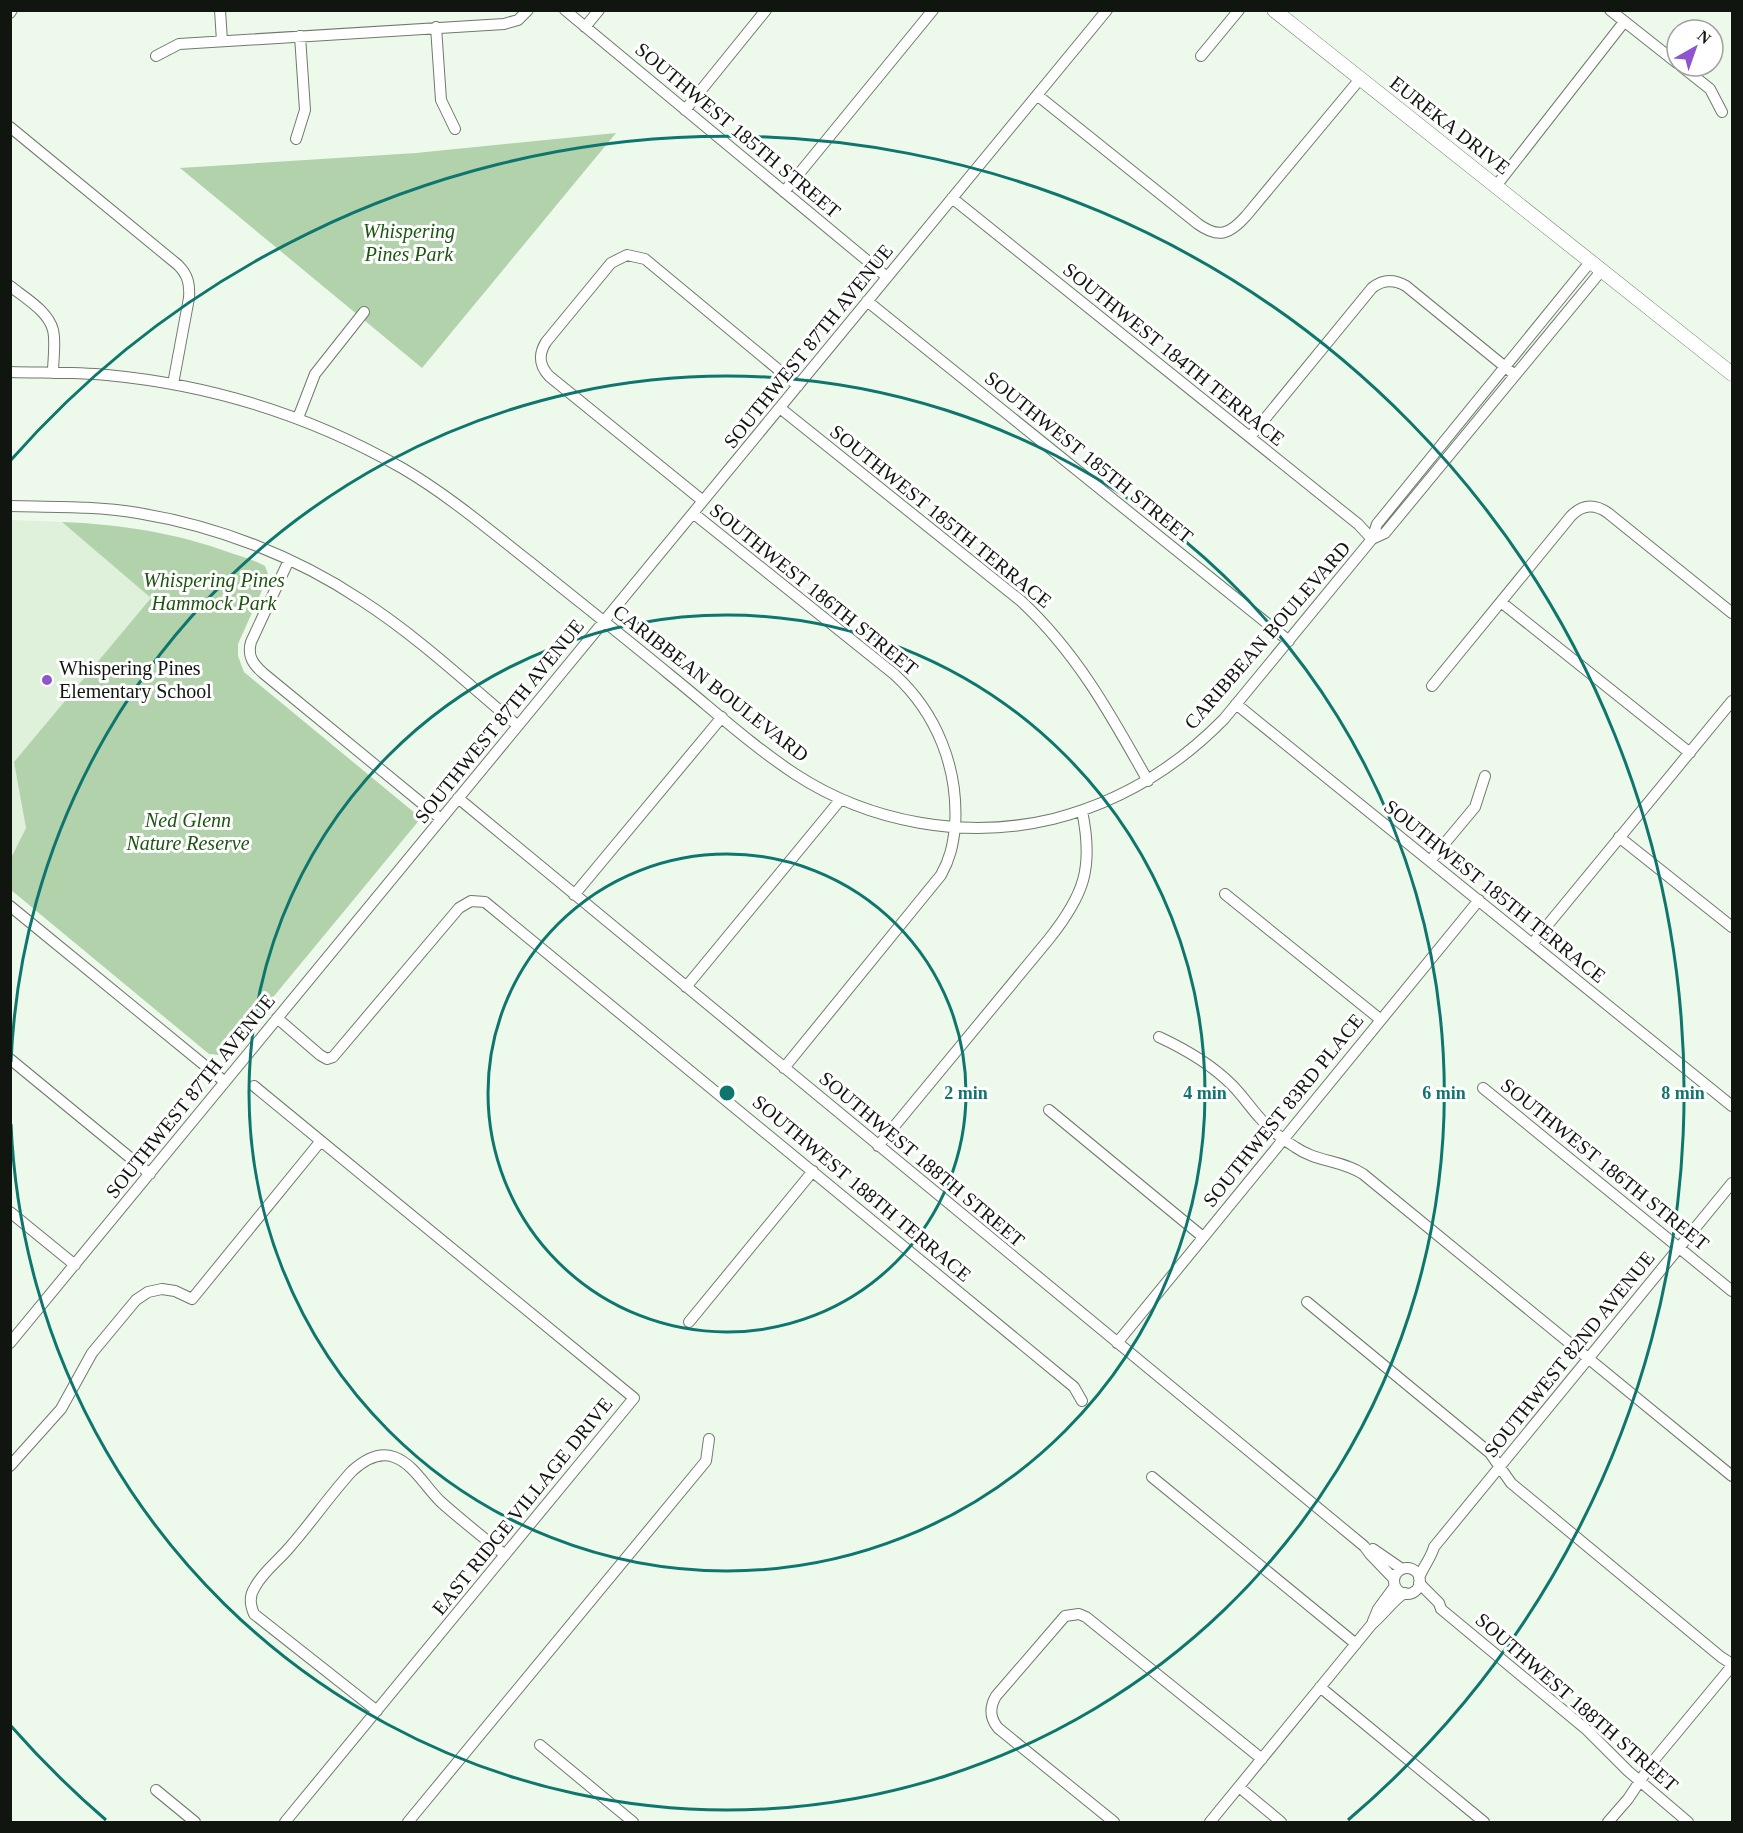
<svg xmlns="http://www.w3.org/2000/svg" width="1743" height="1833" viewBox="0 0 1743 1833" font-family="'Times New Roman',serif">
<rect width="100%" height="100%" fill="#edfaeb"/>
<path fill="#dff0db" d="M 11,520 L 62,522 L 152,598 L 15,762 L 26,828 L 11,858 Z"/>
<path fill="#b2d2ac" d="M 616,133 L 422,368 L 180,168 L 416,153 Z
M 62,522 C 119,524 177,533 231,553 C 242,557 255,560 265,566 L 268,574 L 267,579 L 238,644 L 238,656 L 244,672 L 421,818 L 227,1053 L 220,1055 L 209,1054 L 11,890 L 11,858 L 26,828 L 14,762 L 151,598 Z"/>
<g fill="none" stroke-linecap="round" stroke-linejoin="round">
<defs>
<path id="minor" d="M 220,10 L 222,41
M 565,10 L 887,277
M 1610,10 L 1677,63
M 10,13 L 12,10
M 436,27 L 441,100 L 455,129
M 585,27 L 599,10
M 156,56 L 179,44 L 504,24 L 518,20 L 528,10
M 1201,56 L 1239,10
M 1681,66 L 1710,89 L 1722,112
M 1037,95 L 1198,224 C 1219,239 1230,234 1246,216 L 1360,79
M 685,110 L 766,10
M 10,127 L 178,265 C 188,275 190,284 189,298 L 173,384
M 296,139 L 305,110 L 300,36
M 1496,186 L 1624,22
M 784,192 L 933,10
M 952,198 L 1358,524 L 1372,539
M 10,286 C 25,298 48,311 53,330 C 56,343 53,360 53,373
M 867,301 L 1289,641
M 10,372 C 43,373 75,372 107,375 C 212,385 311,416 402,468 C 448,495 488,529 530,562 C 577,600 624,637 670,675 C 711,708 751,745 795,774 C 870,823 966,840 1053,819 C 1120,802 1176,768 1224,719 L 1372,539 L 1377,524 L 1591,261
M 780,408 L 1021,601 C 1077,653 1111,715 1148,781
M 298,418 L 315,374 L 364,312
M 1250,437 L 1372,288 C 1383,279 1394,279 1406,286 L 1515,375
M 703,501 L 549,376 C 539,365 538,355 546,342 L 611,263 L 627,255 L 645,259 L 798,386
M 10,506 C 53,507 96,506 138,513 C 217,526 295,556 361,600 C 417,636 467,683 518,726
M 693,513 L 894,674 C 937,713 959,769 955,827 C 953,845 950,859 941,875 L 784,1068
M 1372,539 L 1385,533 L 1602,270
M 289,560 L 251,642 C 247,656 253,664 263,673 L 441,819
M 1501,602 L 1690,753
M 1432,686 L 1571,516 C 1583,504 1595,504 1608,513 L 1732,613
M 1236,704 L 1732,1106
M 458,798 L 1364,1546 L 1370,1554 L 1394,1579
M 1619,837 L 1732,927
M 1430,861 L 1475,807 L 1485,776
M 1225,894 L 1381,1020
M 574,895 L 722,717
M 10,906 L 225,1082
M 1532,944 L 1732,701
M 686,987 L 841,799
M 277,1018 L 320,1055 L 327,1059 L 333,1057 L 459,908 L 471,901 L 485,902 L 1074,1387 L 1082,1401
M 1159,1037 C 1187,1050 1211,1064 1232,1085 C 1242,1095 1250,1107 1259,1117 C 1269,1129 1282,1139 1295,1147 C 1316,1162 1342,1160 1363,1174 L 1732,1476
M 10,1059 L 150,1174
M 254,1086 L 634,1398 L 285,1822
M 1483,1088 L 1732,1291
M 1049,1110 L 1203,1237
M 878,1146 L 1049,939 C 1084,895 1094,868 1082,811
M 10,1212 L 75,1265
M 1307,1302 L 1490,1453 L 1511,1483 L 1721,1657 L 1732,1664
M 689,1322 L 813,1171
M 10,1343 L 1107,10
M 1117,1343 L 1479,900
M 10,1466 L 61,1409 L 92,1353 L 136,1300 L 148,1292 L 162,1289 L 175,1291 L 192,1299 L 320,1142
M 1152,1477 L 1356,1644
M 1373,1549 L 1402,1569
M1394 1581a13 13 0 1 1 26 0a13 13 0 1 1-26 0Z
M 1419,1578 C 1423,1567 1431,1558 1434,1547 L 1732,1183
M 1419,1583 L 1439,1603 L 1441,1609 L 1587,1730 L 1628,1771 L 1688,1822
M 1373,1621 L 1378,1609 L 1395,1586
M 1320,1687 L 1484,1822
M 377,1711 L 254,1614 C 250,1604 249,1596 255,1587 C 263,1572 278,1561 289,1548 C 311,1523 330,1495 352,1471 C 363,1461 378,1451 394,1457 C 414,1464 426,1488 441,1502 C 461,1520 484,1538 505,1555
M 540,1745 L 633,1822
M 1239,1787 L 1281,1822
M 156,1790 L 195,1822
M 408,1822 L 706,1461 L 709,1439
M 1114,1822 L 998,1728 C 990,1718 989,1708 996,1696 L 1065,1616 L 1079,1614 L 1086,1617 L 1262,1759
M 1210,1822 L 1372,1624 C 1382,1616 1395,1598 1405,1593
M 1608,1822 L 1628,1799 L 1654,1760 L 1732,1666"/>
<path id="major" d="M 1274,10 L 1732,374"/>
</defs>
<use href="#minor" stroke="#6f7a6d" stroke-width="12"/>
<use href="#major" stroke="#6f7a6d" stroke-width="15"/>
<use href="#minor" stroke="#fff" stroke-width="10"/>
<use href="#major" stroke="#fff" stroke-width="14"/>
</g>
<g fill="none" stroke="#0f766e" stroke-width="3">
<circle cx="727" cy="1093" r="239"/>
<circle cx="727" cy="1093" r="478"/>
<path d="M11 1062A717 717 0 1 1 11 1124"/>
<path d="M106 1820A956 956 0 0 1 11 1726M11 460A956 956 0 1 1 1348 1820"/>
</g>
<circle fill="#8e55cc" stroke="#fff" stroke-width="2" cx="47" cy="680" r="6"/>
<g text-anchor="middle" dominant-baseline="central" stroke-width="6" stroke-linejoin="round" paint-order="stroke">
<g font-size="20" fill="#111510" stroke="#fff">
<text transform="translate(1450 125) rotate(38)">EUREKA DRIVE</text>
<text transform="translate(738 130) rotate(40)">SOUTHWEST 185TH STREET</text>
<text transform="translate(808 346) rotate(-51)">SOUTHWEST 87TH AVENUE</text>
<text transform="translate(1174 354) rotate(39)">SOUTHWEST 184TH TERRACE</text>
<text transform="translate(1089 457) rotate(39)">SOUTHWEST 185TH STREET</text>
<text transform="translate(941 516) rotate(39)">SOUTHWEST 185TH TERRACE</text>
<text transform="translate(814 589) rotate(39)">SOUTHWEST 186TH STREET</text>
<text transform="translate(1267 635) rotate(-49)">CARIBBEAN BOULEVARD</text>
<text transform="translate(711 683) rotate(38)">CARIBBEAN BOULEVARD</text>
<text transform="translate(499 721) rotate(-51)">SOUTHWEST 87TH AVENUE</text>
<text transform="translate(1495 891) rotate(39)">SOUTHWEST 185TH TERRACE</text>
<text transform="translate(190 1096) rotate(-51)">SOUTHWEST 87TH AVENUE</text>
<text transform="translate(1283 1110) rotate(-51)">SOUTHWEST 83RD PLACE</text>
<text transform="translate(922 1159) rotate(40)">SOUTHWEST 188TH STREET</text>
<text transform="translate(1605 1164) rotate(39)">SOUTHWEST 186TH STREET</text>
<text transform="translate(862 1188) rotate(40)">SOUTHWEST 188TH TERRACE</text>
<text transform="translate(1569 1354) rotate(-51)">SOUTHWEST 82ND AVENUE</text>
<text transform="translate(522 1506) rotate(-51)">EAST RIDGE VILLAGE DRIVE</text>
<text transform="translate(1577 1702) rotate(41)">SOUTHWEST 188TH STREET</text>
</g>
<g font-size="20" font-style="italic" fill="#1b550e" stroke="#fff">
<text x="409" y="231">Whispering<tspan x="409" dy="23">Pines Park</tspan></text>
<text x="214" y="580">Whispering Pines<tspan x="214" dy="23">Hammock Park</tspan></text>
<text x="188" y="820">Ned Glenn<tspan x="188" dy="23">Nature Reserve</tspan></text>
</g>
<g font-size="20" fill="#111510" stroke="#fff" text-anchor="start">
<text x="59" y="668">Whispering Pines<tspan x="59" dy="23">Elementary School</tspan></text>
</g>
</g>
<circle cx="727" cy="1093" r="9" fill="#0f766e" stroke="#fff" stroke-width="3"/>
<g font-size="18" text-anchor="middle" font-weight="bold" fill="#0f766e" stroke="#fff" stroke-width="6" stroke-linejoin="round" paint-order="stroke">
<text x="966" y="1099">2 min</text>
<text x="1205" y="1099">4 min</text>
<text x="1444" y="1099">6 min</text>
<text x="1683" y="1099">8 min</text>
</g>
<rect width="1743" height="1833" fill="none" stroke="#111510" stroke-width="24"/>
<g transform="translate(1695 48) rotate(40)"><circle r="28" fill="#ffffff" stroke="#a0a19f" stroke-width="1.5"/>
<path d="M0-4.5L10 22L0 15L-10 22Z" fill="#8e55cc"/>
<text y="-9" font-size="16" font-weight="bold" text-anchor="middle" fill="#111510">N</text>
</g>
</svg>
